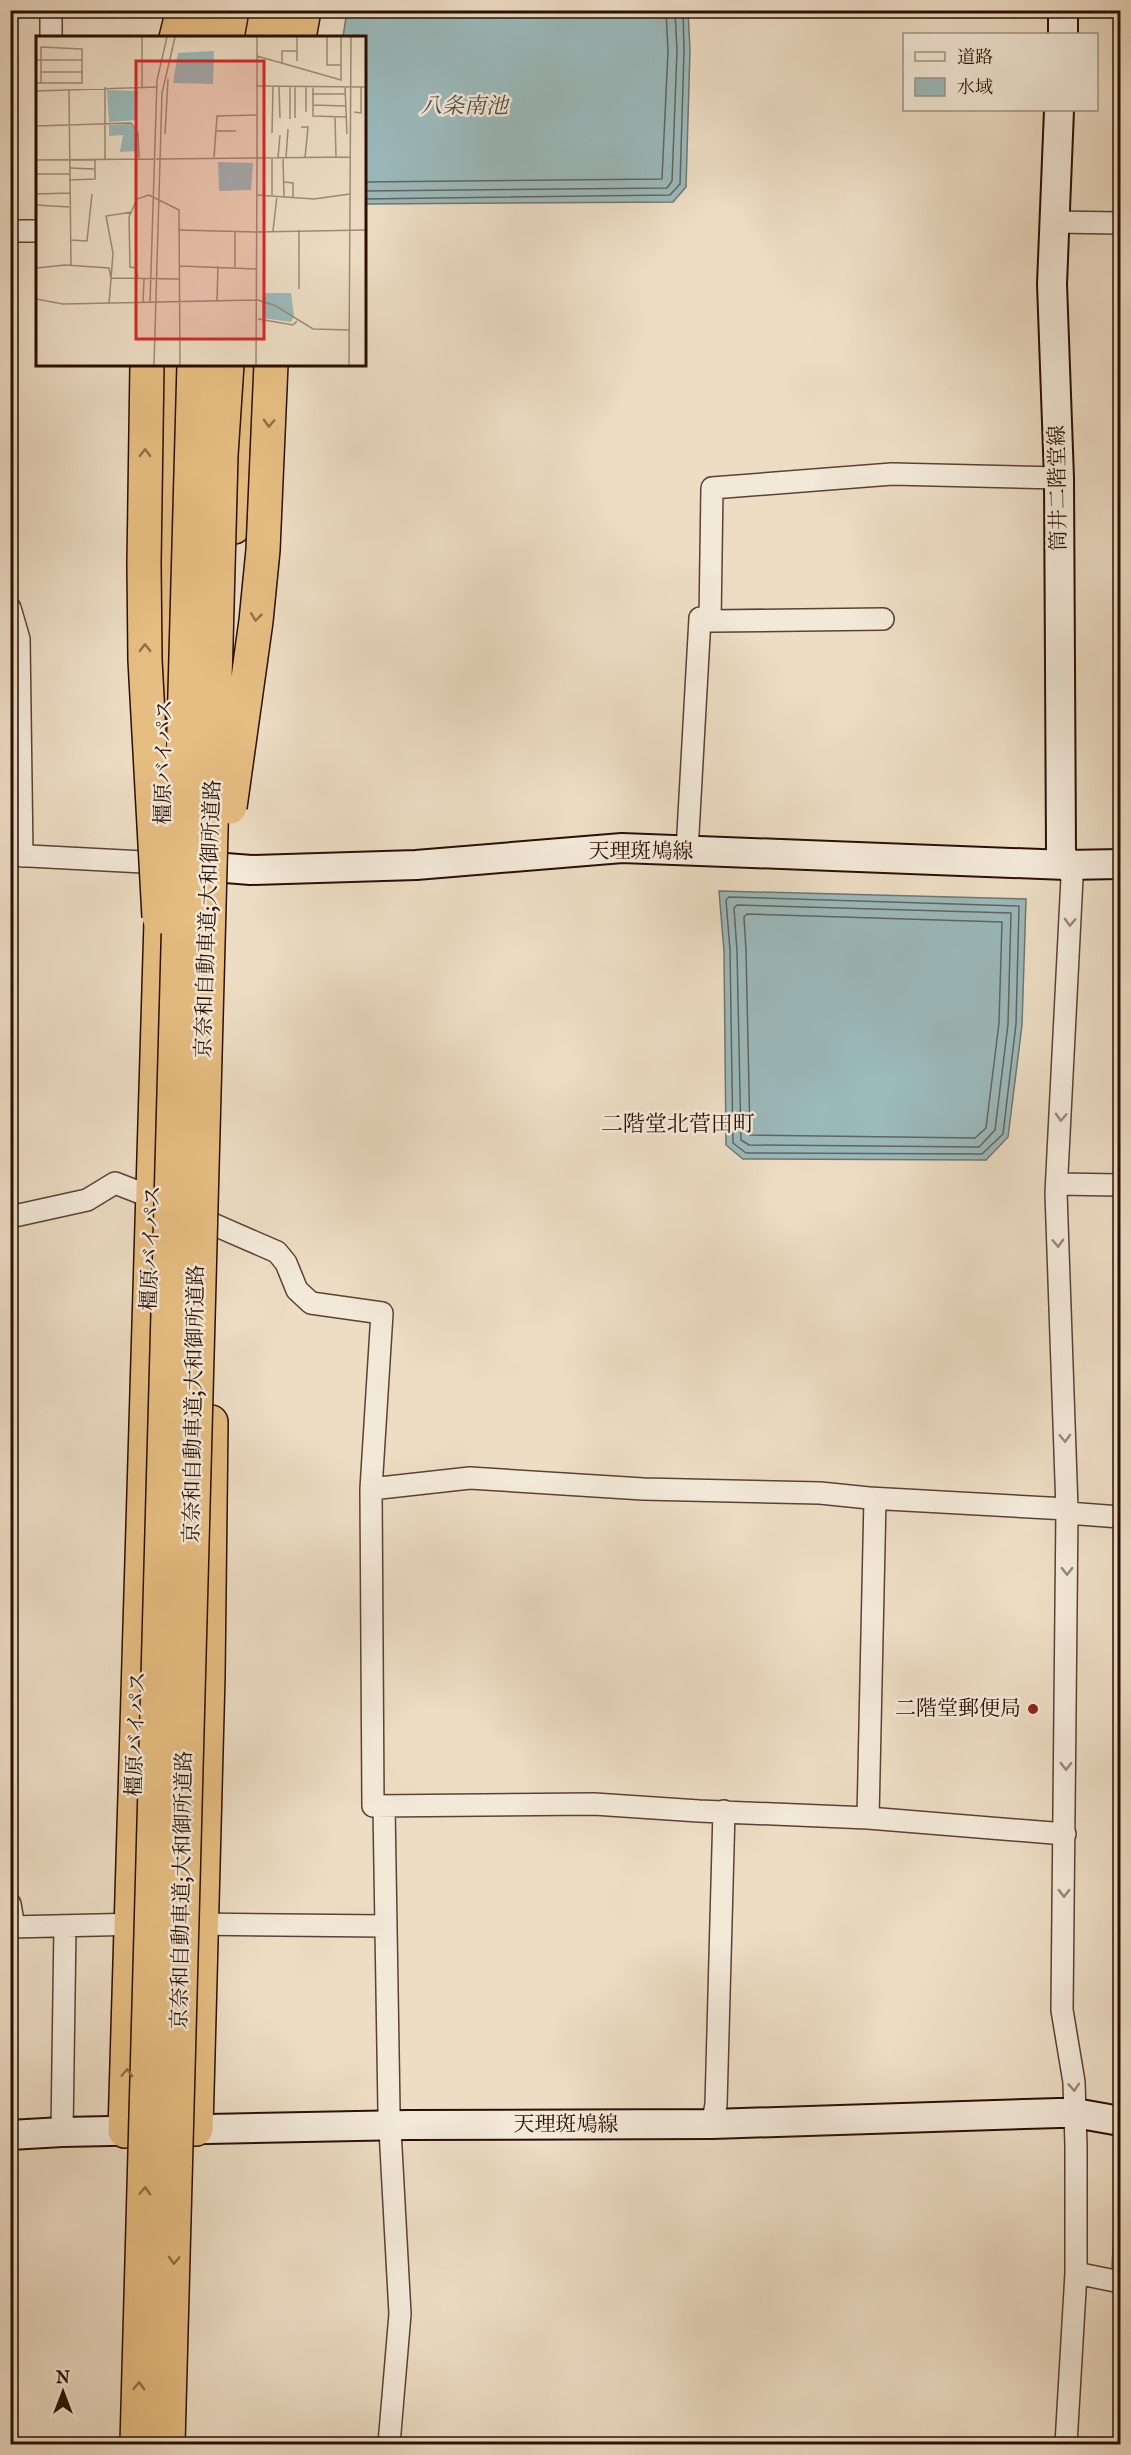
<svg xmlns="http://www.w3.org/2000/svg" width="1131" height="2455" viewBox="0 0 1131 2455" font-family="'IM FELL English','Noto Serif JP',serif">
<rect width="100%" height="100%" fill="#edddc4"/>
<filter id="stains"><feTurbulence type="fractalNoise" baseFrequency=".00333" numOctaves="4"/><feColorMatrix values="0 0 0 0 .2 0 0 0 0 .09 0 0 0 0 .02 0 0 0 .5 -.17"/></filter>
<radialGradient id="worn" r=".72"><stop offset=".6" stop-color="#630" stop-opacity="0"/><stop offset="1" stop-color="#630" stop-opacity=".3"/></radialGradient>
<path fill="#9bbabc" stroke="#6e7672" stroke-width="1.5" d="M 347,11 L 688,11 L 690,50 L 686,187 L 673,202 L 365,204 L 364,38 L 343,37 Z
M 11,261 L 14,261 L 11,520 L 10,261 Z
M 719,891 L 1026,899 L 1022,1025 L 1008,1137 L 986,1160 L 743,1159 L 726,1145 L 724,951 Z
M 1120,2109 L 1120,2268 L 1112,2267 Z"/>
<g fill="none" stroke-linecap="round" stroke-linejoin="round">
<path stroke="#62645f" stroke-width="1.5" d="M 364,182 L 662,179 L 668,51 L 666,10
M 364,191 L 667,188 L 672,181 L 677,51 L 675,10
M 364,199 L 670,195 L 680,184 L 684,51 L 683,10
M 729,897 L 1019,906 L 1016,1024 L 1003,1134 L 982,1154 L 746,1153 L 733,1143 L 730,950 L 726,900 Z
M 737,905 L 1011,913 L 1008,1024 L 995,1130 L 979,1147 L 749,1145 L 741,1140 L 737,951 L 734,908 Z
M 747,914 L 1002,922 L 999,1023 L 986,1128 L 975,1138 L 750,1135 L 746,950 L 744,917 Z"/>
<defs>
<path id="minor" d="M 51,38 L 51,10
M 1054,222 L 1120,223
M 10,231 L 38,231
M 10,608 L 19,639 L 22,856
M 710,621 L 883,619
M 687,851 L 700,618 L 710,621 L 712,488 L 892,474 L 1059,478
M 10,855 L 162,863
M 1066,865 L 1072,878 L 1056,1193 L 1067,1509 L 1062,2010 L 1074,2082 L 1076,2146 L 1076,2273 L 1066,2444
M 1057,1184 L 1120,1185
M 192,1215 L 277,1252 L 286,1263 L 297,1290 L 311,1303 L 382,1313 L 371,1489 L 373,1806 L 594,1804 L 699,1811 L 868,1818 L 1065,1834
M 10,1217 L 87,1200 L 115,1183 L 164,1202
M 371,1489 L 470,1478 L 643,1489 L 820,1493 L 869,1498 L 1067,1509
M 1067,1513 L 1120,1517
M 384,1806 L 389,2111 L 400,2314 L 389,2444
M 868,1818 L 875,1499
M 10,1904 L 14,1927
M 191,1924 L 385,1926
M 10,1927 L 142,1924
M 712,2124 L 716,2105 L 724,1811
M 62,2132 L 65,1926
M 1076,2273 L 1120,2282"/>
<path id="secondary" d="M 1063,34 L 1063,10
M 1059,110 L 1052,284 L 1059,478 L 1061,852 L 1066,865
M 188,865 L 251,870 L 416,865 L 622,848 L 1066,865 L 1120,864
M 10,2135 L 62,2132 L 408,2125 L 712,2124 L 1059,2113 L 1075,2113 L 1120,2121"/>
<path id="trunk" d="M 201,38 L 206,10
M 281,38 L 287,10
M 234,527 L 244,364
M 164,777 L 174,364
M 196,2129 L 208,1676 L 211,1422
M 125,2131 L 162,888"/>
<path id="motorway" d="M 176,38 L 183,10
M 227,38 L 232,10
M 262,38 L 267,10
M 299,38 L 304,10"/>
</defs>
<use href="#minor" stroke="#5b4232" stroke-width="24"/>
<use href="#secondary" stroke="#2a0f02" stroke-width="32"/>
<use href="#trunk" stroke="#2a0f02" stroke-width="36"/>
<use href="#motorway" stroke="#2a0f02" stroke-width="36"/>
<use href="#minor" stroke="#f3e9d9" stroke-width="21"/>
<use href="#secondary" stroke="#f3e9d9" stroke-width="28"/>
<use href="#trunk" stroke="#e6be82" stroke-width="33"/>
<use href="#motorway" stroke="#e6be82" stroke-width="33"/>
<path stroke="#2a0f02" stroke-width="4.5" stroke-dasharray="10 10" stroke-linecap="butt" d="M 1101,10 L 1120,18"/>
<defs>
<path id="motorway-bridge" d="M 147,364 L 144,564 L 145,660 L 159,917
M 230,807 L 256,621 L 263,550 L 271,364
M 137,2444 L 194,364
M 168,2444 L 221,455 L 227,364"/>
</defs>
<use href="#motorway-bridge" stroke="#2a0f02" stroke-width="36" stroke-linecap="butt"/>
<use href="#motorway-bridge" stroke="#e6be82" stroke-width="33"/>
</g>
<defs><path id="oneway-chevron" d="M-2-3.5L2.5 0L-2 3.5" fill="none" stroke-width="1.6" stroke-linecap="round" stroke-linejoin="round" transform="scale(1.5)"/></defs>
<g stroke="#916f48">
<use href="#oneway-chevron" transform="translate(269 423) rotate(92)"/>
<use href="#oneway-chevron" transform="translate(145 453) rotate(-89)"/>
<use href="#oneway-chevron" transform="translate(256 617) rotate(97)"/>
<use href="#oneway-chevron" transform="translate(145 648) rotate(-91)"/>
<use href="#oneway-chevron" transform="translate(127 2073) rotate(-88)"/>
<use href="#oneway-chevron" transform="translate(145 2191) rotate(-88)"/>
<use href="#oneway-chevron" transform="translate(174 2260) rotate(92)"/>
<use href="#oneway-chevron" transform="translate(139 2386) rotate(-88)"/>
</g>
<g stroke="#998778">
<use href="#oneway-chevron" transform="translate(1070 922) rotate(92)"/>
<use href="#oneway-chevron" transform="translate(1061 1117) rotate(93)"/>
<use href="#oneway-chevron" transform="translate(1058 1243) rotate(88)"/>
<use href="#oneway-chevron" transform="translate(1065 1438) rotate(88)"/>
<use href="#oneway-chevron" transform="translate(1067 1571) rotate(90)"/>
<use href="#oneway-chevron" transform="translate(1066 1766) rotate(90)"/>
<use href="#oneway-chevron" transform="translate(1064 1893) rotate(91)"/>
<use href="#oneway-chevron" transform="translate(1074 2087) rotate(86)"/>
</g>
<circle fill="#8f2418" stroke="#f3e9d9" stroke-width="2" cx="1033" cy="1709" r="6"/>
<g text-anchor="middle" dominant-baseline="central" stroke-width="5" stroke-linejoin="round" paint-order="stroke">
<g font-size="21" fill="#2a0f02" stroke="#f3e9d9">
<text transform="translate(1059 488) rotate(-91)">筒井二階堂線</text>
<text transform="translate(165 762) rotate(-89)">橿原バイパス</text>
<text x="641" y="852">天理斑鳩線</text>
<text transform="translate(209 919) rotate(-88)">京奈和自動車道;大和御所道路</text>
<text transform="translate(152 1248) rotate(-88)">橿原バイパス</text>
<text transform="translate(195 1404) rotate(-89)">京奈和自動車道;大和御所道路</text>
<text transform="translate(137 1734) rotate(-88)">橿原バイパス</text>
<text transform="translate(183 1890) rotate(-89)">京奈和自動車道;大和御所道路</text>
<text x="566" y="2125">天理斑鳩線</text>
</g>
<g font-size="21" fill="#2a0f02" stroke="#f3e9d9" text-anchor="end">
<text x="1021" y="1709">二階堂郵便局</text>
</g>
<g font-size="22" font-style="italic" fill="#524b43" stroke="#f3e9d9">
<text x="464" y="107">八条南池</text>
</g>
<g font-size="22" fill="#2a0f02" stroke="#f3e9d9">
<text x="678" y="1125">二階堂北菅田町</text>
</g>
</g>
<g transform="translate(36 36)">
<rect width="330" height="330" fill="#edddc4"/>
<path d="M 178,15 L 177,48 L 137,47 L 142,17 ZM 71,54 L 102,55 L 101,84 L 73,86 ZM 94,88 L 100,94 L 101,115 L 84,116 L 87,99 L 73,100 L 73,89 ZM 182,126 L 217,127 L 215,154 L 183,155 ZM 227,257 L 255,257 L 258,280 L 255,286 L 226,282 Z" fill="#9bbabc"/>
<path fill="none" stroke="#9f8b76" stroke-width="1.5" d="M 221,1 L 221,123M 261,1 L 261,25M 291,1 L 291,29 L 305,29M 221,20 L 305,44 L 305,1M 0,24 L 46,24M 246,27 L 246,15 L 261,15M 5,36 L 46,36M 0,47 L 46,47 L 46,13 L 5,11 L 5,47M 220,50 L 330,51M 243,50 L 244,82M 69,51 L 69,123M 106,51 L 106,1M 277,51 L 277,80 L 310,81M 309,51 L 311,98M 33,53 L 35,229M 0,55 L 122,51M 276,58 L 309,58M 277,69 L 310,70M 270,76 L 270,50M 318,76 L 325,77 L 325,51M 299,81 L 300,121M 259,82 L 259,50M 254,83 L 254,50M 0,90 L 95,87 L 102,97 L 103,122M 265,91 L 272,91 L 269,122M 181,95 L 200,95M 236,97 L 237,50M 129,98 L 132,43M 178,121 L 181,80 L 220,79M 242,122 L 244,99M 247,122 L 248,162M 250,122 L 252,93M 120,123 L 314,121M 236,123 L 236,159M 0,124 L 118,123M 33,132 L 58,133M 0,138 L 33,138M 33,144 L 59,143 L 59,123M 248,146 L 257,147 L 257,162M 0,158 L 34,157M 220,159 L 278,163 L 314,158M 0,169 L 33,171M 0,190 L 0,262M 142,194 L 221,196M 263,194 L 263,253M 237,195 L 241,160M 221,196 L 330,194M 35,204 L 51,205 L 56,158M 144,230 L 221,233M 199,231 L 199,195M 0,232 L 29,229 L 73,232 L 75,242M 75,242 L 144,243M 102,243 L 100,232 L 94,231 L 93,181 L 101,163 L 113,159 L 143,174 L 144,329M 0,263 L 27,268 L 222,264 L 240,270 L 277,293 L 314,294M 181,265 L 182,230M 107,267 L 108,243M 114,267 L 121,44 L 131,1M 73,268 L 77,217 L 70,180 L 96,176M 0,277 L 0,316M 222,283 L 257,289 L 261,285M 118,329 L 126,57 L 139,1M 220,329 L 221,123M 313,329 L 315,1"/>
<path fill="#d62828" fill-opacity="0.15" stroke="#d62828" stroke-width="3" d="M 100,25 L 228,25 L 228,303 L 100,303 Z"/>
<rect width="330" height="330" fill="none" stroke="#2a0f02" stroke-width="3"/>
</g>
<rect width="1131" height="2455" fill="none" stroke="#edddc4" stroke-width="36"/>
<rect x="12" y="12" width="1107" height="2431" fill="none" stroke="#2a0f02" stroke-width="3"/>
<rect x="18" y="18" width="1095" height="2419" fill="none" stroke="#2a0f02" stroke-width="1.5"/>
<rect x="903" y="33" width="195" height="78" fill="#f3e9d9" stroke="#a39283" stroke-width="1.5"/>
<rect x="915" y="52" width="30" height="9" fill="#f3e9d9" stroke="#a39283" stroke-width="1.5"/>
<text x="957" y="63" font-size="18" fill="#2a0f02">道路</text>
<rect x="915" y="78" width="30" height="18" fill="#9bbabc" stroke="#a39283" stroke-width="1.5"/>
<text x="957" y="93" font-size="18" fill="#2a0f02">水域</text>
<g transform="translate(63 2392)" stroke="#f3e9d9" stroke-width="4.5" paint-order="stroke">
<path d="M0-4.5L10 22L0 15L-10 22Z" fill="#2a0f02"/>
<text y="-9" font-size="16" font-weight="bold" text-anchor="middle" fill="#2a0f02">N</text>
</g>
<rect width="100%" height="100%" filter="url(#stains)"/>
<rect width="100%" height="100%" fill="url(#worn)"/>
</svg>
